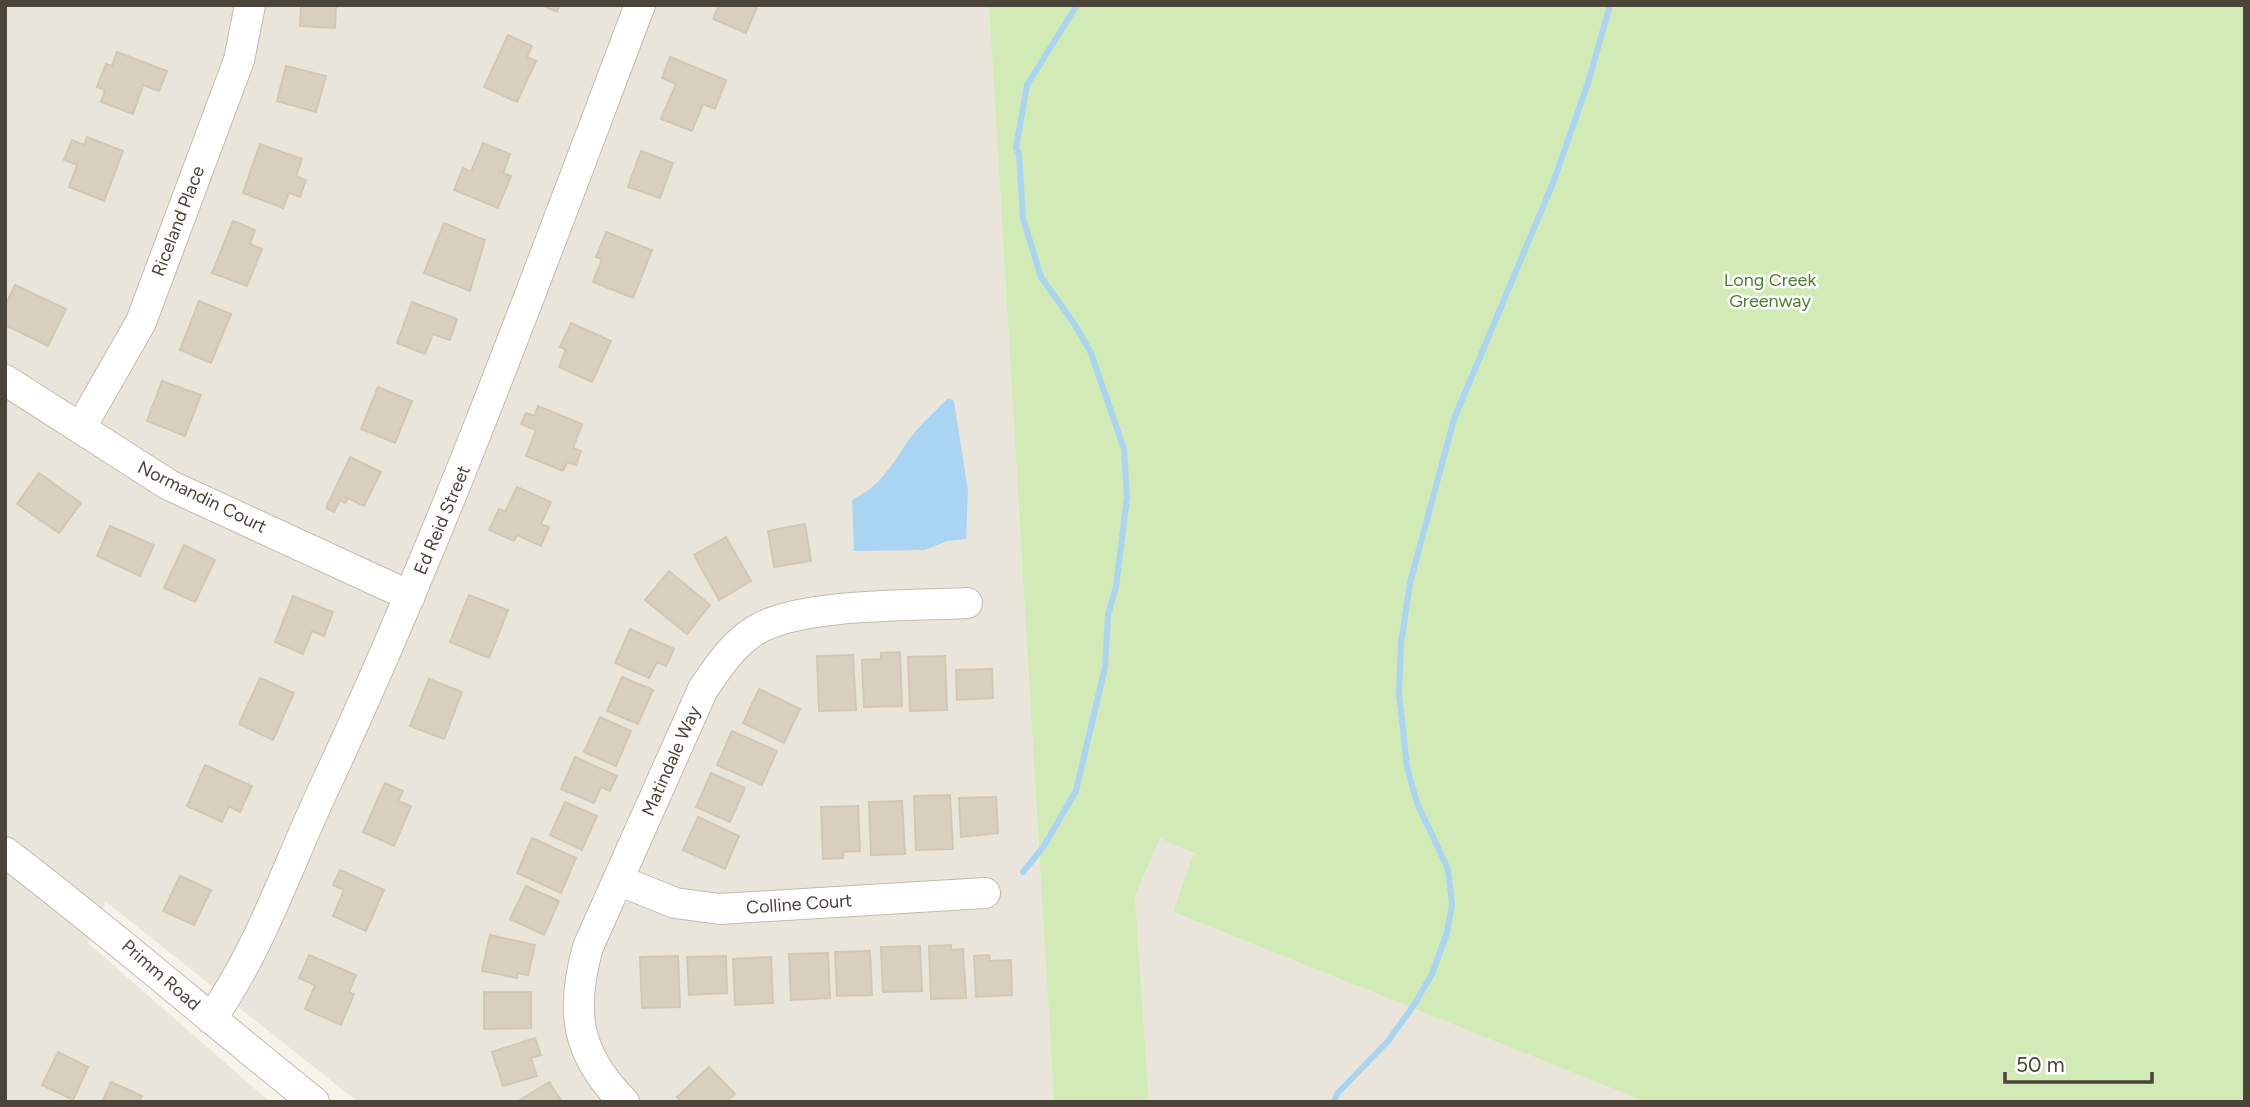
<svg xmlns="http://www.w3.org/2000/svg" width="2250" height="1107" viewBox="0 0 2250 1107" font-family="Figtree,sans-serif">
<rect width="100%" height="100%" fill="#f6f3ec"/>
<path fill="#eae5da" d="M 5,5 L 989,5 L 1054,1102 L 358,1102 L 106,902 L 88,943 L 270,1102 L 5,1102 Z
M 1160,837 L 1193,854 L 1173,912 L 1646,1102 L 1149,1102 L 1135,896 Z"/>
<path fill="#d2eab5" d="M 989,5 L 2245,5 L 2245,1102 L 1646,1102 L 1173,912 L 1193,854 L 1199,856 L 1160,838 L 1135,896 L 1149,1102 L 1054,1102 Z"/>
<path fill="#a9d4f2" d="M 948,398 L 954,401 L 968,491 L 966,539 L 947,541 L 925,550 L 854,551 L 852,500 C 881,485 889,469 906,444 C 917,427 934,413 948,398 Z"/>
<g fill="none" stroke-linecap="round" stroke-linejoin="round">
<path stroke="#a9d4f2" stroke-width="6" d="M 1023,872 L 1044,846 L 1076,791 L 1105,667 L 1108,615 L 1116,587 L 1127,498 L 1124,449 L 1091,353 L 1075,325 L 1041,277 L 1023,218 L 1019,154 L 1016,148 L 1027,85 L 1077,5
M 1334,1102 L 1337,1094 L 1388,1041 L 1414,1005 L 1432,974 L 1447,933 L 1452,904 L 1448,869 L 1417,803 L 1407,767 L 1399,693 L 1401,643 L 1410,583 L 1454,419 L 1553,183 L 1588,83 L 1610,5"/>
</g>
<path fill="#d8cfc1" stroke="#d3c7b4" stroke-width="2" d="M 301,5 L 336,5 L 335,28 L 300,26 Z
M 542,5 L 560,5 L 557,12 Z
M 719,5 L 758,5 L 746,33 L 713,19 Z
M 508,35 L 532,46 L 527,57 L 536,61 L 517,102 L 484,87 Z
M 117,52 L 167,71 L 159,91 L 143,85 L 133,114 L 101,102 L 105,90 L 97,87 L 106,64 L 112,66 Z
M 670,57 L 726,80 L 715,109 L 703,104 L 692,131 L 661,119 L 676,84 L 662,78 Z
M 286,66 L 326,76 L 316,112 L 277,101 Z
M 87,137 L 123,151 L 104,201 L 69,187 L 77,165 L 64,160 L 72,140 L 84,145 Z
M 483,143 L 510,154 L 503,173 L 511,176 L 498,208 L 454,190 L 463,168 L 471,172 Z
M 260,144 L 302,159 L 296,176 L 306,180 L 300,197 L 289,193 L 283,208 L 243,193 Z
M 641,151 L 673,163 L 660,198 L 628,187 Z
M 233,221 L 255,230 L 250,244 L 262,249 L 247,286 L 212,273 Z
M 444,223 L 485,240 L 470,291 L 424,273 Z
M 606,232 L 652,250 L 633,298 L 593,282 L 602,259 L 596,257 Z
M 15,285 L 66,309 L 48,346 L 5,325 L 5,306 Z
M 199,301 L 231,314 L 211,363 L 180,350 Z
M 412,302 L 457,319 L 450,340 L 433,334 L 425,354 L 397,343 Z
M 571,323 L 611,341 L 592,382 L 559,367 L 566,350 L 560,347 Z
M 162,381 L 201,395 L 185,436 L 147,421 Z
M 378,387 L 412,401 L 395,443 L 361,429 Z
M 538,406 L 582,424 L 573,448 L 581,451 L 576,465 L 567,462 L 563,471 L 526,456 L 536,430 L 521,424 L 526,413 L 534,416 Z
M 350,457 L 381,472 L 364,506 L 348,498 L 345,503 L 340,500 L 334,512 L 326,508 Z
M 39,473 L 81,503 L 59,533 L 17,504 Z
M 517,487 L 551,502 L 541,524 L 549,527 L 541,546 L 517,535 L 514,541 L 489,530 L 499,509 L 505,512 Z
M 805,524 L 811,561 L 774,567 L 768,531 Z
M 110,526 L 154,545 L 140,576 L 97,556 Z
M 726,537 L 751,581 L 719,600 L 694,555 Z
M 184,545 L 215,560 L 195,602 L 164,588 Z
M 669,571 L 710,605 L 687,634 L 645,600 Z
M 469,595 L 508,610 L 489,658 L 450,642 Z
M 293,596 L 333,612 L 324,636 L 312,631 L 303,654 L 275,642 Z
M 630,629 L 674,649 L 666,666 L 657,662 L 649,678 L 615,663 Z
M 900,652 L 902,706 L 864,707 L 862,660 L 881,659 L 881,653 Z
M 853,655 L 856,710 L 819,711 L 817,656 Z
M 945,656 L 947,710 L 910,711 L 908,657 Z
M 992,669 L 993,698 L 957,700 L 956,670 Z
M 622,677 L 653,690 L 638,724 L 607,711 Z
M 260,678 L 294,693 L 273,740 L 239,724 Z
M 429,679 L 462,692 L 444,739 L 410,726 Z
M 759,689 L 800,709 L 784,743 L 743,723 Z
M 600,717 L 631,731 L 616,766 L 584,752 Z
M 732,731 L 777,751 L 762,785 L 717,765 Z
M 575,757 L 617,776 L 610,791 L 601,787 L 594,803 L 561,789 Z
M 205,765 L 252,786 L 240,812 L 229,806 L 222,822 L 187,806 Z
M 711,773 L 745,788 L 730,822 L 696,807 Z
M 385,783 L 403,791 L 398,801 L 411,806 L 394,846 L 363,832 Z
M 950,795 L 953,849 L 916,850 L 914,796 Z
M 996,797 L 998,833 L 961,837 L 959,798 Z
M 902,801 L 905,854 L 871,855 L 869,802 Z
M 565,802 L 597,816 L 582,850 L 550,835 Z
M 858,806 L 860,851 L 843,852 L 843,858 L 823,859 L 821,807 Z
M 698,817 L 739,836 L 725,869 L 683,850 Z
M 532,838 L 576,858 L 561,893 L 517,873 Z
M 340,870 L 384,890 L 366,931 L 333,916 L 344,890 L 333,885 Z
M 180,876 L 211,890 L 194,925 L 163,911 Z
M 526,886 L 559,901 L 544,935 L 510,919 Z
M 490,935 L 535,945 L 528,975 L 518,973 L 517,978 L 482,971 Z
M 951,945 L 951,950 L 963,949 L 966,998 L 931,999 L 929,946 Z
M 920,946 L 922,991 L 883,992 L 881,947 Z
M 870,951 L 872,995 L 837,996 L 835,952 Z
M 828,953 L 830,998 L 791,1000 L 789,954 Z
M 309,955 L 356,975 L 349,992 L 354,994 L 341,1025 L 305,1009 L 315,985 L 299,978 Z
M 989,955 L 990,961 L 1011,960 L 1012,995 L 976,997 L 974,956 Z
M 678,956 L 680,1007 L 642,1008 L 640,957 Z
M 726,956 L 727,993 L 689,995 L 687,957 Z
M 771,957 L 773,1003 L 735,1005 L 733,959 Z
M 484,992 L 531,992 L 531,1028 L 484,1029 Z
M 535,1038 L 541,1055 L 531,1058 L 537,1076 L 503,1086 L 492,1052 Z
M 58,1052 L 88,1067 L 73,1100 L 42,1085 Z
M 709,1067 L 735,1094 L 726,1102 L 682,1102 L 677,1097 Z
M 111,1082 L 142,1096 L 139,1102 L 102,1102 Z
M 549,1082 L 562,1102 L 517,1102 Z"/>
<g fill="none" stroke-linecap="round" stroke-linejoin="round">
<defs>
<path id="minor" d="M 5,380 L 169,485 L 410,596
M 81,427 L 141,322 L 239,60 L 250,5
M 5,852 C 111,933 210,1019 314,1102
M 618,880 L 675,903 L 720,909 L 985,893
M 211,1019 C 261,948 288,864 325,786 C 444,532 540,268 640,5
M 624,1102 C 576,1054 570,1011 588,947 L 703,689 C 718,667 733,644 756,630 C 800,603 913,606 967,603"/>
</defs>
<use href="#minor" stroke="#c2bbae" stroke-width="32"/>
<use href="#minor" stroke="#fff" stroke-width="30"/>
</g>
<g text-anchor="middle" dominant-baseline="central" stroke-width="5" stroke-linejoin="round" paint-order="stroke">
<g font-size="18" fill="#4b4439" stroke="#fff">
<text transform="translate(178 221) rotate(-69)">Riceland Place</text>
<text transform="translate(202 497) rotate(26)">Normandin Court</text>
<text transform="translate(442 520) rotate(-67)">Ed Reid Street</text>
<text transform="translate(671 761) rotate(-66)">Matindale Way</text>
<text transform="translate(799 904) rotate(-4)">Colline Court</text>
<text transform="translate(161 975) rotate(41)">Primm Road</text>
</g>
<g font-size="18" fill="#4a7f2a" stroke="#fff">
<text x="1770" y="280">Long Creek<tspan x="1770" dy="21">Greenway</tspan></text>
</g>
</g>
<rect width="2250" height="1107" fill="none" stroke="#4b4439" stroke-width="14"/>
<path d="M2005 1072v10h147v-10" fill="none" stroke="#4b4439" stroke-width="3.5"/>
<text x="2016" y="1072" font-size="21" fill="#4b4439" stroke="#ffffff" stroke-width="5" paint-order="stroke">50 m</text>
</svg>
